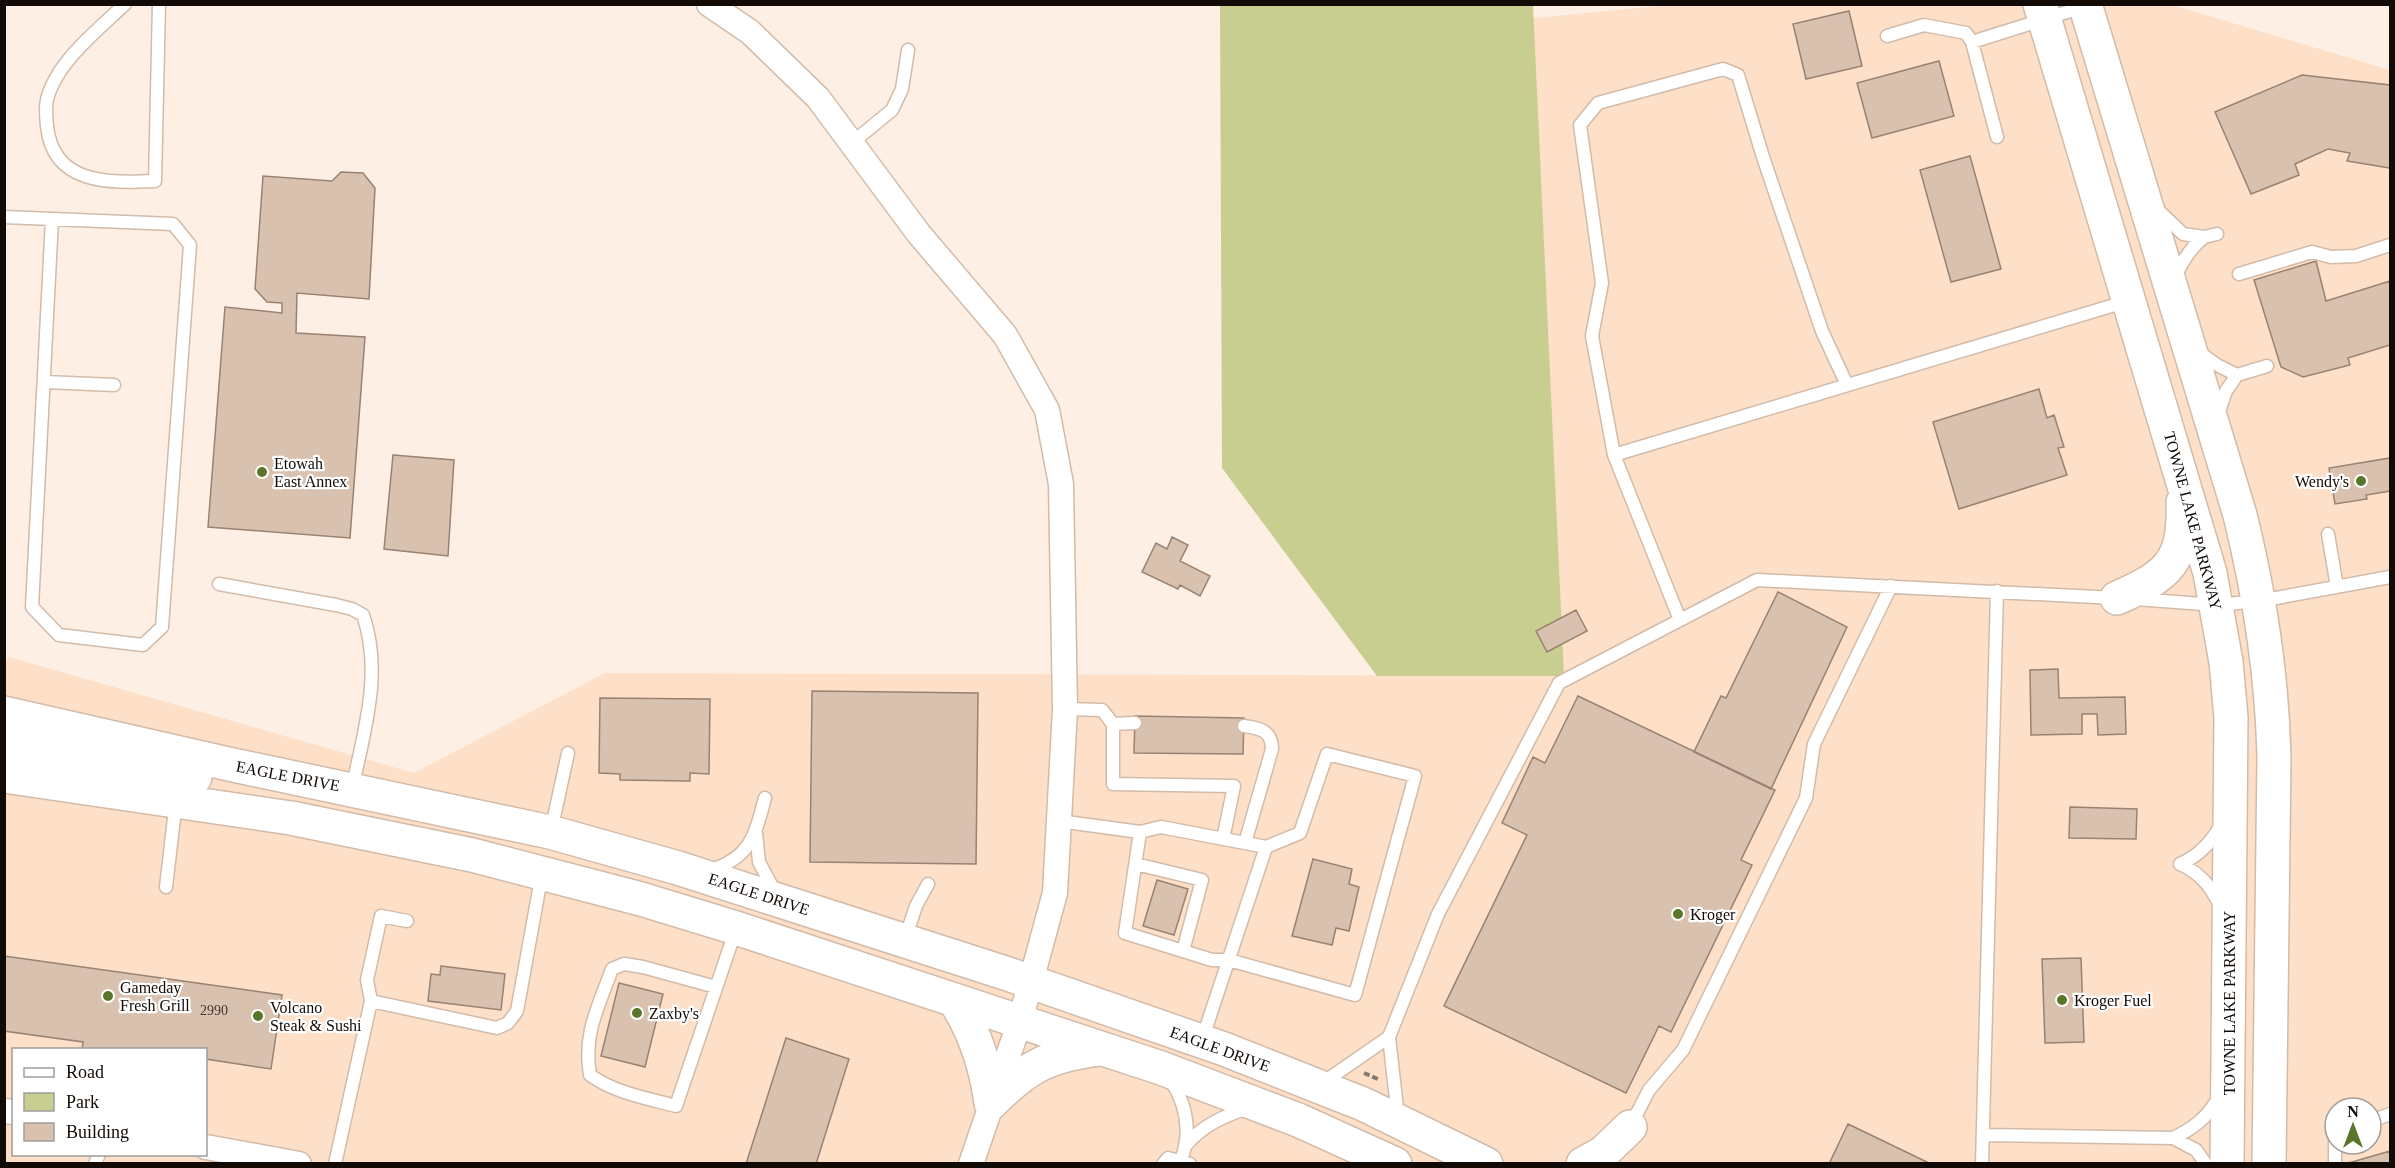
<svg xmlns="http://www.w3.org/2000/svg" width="2395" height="1168" font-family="'Times New Roman',serif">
<rect width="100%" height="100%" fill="#feefe4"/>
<path fill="#fedfc7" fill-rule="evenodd" d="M1680 4 2172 5 2390 70V1163L5 1164 4 663 9 657 414 773 605 673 1563 676 1533 18ZM14 1050H206V1154H14ZM2335 1108H2371V1144H2335Z"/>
<path fill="#c8ce90" d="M1220 5H1533L1564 676H1377L1222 468Z"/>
<path fill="#d9c1af" stroke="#998272" stroke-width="1.5" d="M1849 11 1862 66 1806 79 1793 24Z
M1939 61 1954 116 1872 138 1857 83Z
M2302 75 2390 85V168L2347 161 2350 153 2328 149 2295 164 2299 175 2251 194 2215 112Z
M1970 156 2001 269 1951 282 1920 170Z
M341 172 363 173 375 188 369 299 297 293 296 333 365 337 350 538 208 527 225 307 282 313V303L267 302 255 289 263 176 332 181Z
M2316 261 2326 301 2390 281V345L2348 358 2350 365 2303 377 2281 367 2254 280Z
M2039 389 2047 418 2054 415 2064 447 2058 448 2067 475 1959 509 1933 422Z
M393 455 454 460 448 556 384 549Z
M2390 458V491L2366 495 2367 499 2335 504 2329 468Z
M1172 537 1188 545 1180 561 1210 576 1200 596 1180 585 1178 589 1142 572 1156 543 1167 549Z
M1778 592 1847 627 1771 789 1694 752 1721 696 1726 698Z
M1576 610 1587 631 1547 652 1536 631Z
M2058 669 2059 698 2125 697 2126 734 2098 735 2097 714H2082V734L2031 735 2030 670Z
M812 691 978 693 976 864 810 862Z
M1578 696 1775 790 1741 860 1752 865 1671 1032 1659 1026 1626 1093 1444 1006 1527 835 1502 823 1533 757 1545 763Z
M600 698 710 699 709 774 690 773V781L620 780V774L599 773Z
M1135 716 1244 718 1243 754 1134 753Z
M2070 807 2137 809 2136 839 2069 838Z
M1313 859 1352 869 1349 884 1359 887 1349 931 1336 928 1332 945 1292 936Z
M1157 880 1188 889 1174 935 1143 926Z
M4 956 282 995 271 1069 206 1059V1050H82L83 1042 4 1031Z
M2081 958 2084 1042 2045 1043 2042 959Z
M441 966 505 974 501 1010 428 1001 431 974 440 975Z
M619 983 663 994 645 1067 601 1056Z
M786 1038 849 1059 816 1164H746Z
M1848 1124 1931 1164H1829Z
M2390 1151V1164H2345Z"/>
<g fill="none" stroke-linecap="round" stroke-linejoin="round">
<defs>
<path id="lane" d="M125 4C103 25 70 52 56 78 45 97 45 106 47 126 53 185 109 183 155 181L159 4
M1887 36 1924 25 1966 33 1972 42 1997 137
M1972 42 2086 6
M853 142 892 110 902 89 908 50
M2159 211 2183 234 2204 237C2190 248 2182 261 2175 278
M4 217 173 224 190 245 162 627 143 645 59 635 32 607 52 219
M2204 237 2217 234
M2239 274 2312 252 2331 257 2356 256 2390 245
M2199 352 2217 365 2237 375 2226 391 2218 414
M2237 375 2267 366
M45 382 114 385
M1614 455 1592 336 1602 283 1580 125 1598 103 1723 69 1738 75 1763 157 1822 331 1847 385
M2328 534 2337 587
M219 584 336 605 352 609 363 615C383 672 364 732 352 789
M2136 599 2216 605 2260 601 2390 577
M1680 620 1614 455 2128 301
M1065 709 1102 710 1113 724V784L1234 786 1223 839
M1113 724 1135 723
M1244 726C1260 728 1272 731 1272 749L1245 843
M1059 821 1140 832 1125 933 1212 960H1229L1355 995 1415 776 1327 754 1300 833 1266 847 1202 1040
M551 831 568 753
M1140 832 1161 827 1266 847
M756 833 759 862 775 892
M1136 864 1202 880 1183 951
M711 870C751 857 755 835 765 798
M166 887 176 801
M2220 906C2211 886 2200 873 2180 864 2199 856 2211 843 2221 825
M407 921 381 916 367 980 371 1001 497 1028 508 1023 517 1011 542 873
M905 939 916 906 928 884
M716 987 643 967 624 964 612 969C598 1008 583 1034 590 1075 615 1093 646 1098 676 1106L736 929
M1170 1079C1187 1105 1192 1131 1181 1160
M1321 1084 1389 1037
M1398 1117 1389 1037 1438 914 1559 683 1757 580 2116 598
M2371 1121 2390 1114
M1630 1127 1649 1090 1683 1050 1806 798 1814 744 1891 586
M1983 1135 2173 1138
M1186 1145C1203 1125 1224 1116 1248 1108
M95 1164 99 1154
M335 1164 371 1001
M1163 1164 1168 1158 1190 1164
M1982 1164 1997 591
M2206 1164 2196 1150 2173 1138C2194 1128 2207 1118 2219 1097
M2335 1164V1134"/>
<path id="street" d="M709 4 750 32 818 98 919 234 1005 335 1047 410 1061 484 1065 709 1055 893 1020 1021 971 1164
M4 1111 14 1112
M206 1147 299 1164"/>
<path id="secondary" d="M2040 4 2210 573 2226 662 2231 718 2227 1164
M2085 4 2240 515C2260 596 2272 673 2274 757L2269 1164
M2117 598C2169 575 2185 562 2183 502
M4 713 233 765 550 832 678 868 1005 973 1224 1049 1363 1104 1486 1164
M4 743 195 777
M4 776 291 818 472 855 641 899 736 928 1161 1068 1298 1120 1395 1164
M955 1001C975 1032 986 1066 991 1103
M991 1103C1027 1067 1048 1055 1099 1049
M1583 1164 1603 1153 1630 1127"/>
</defs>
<use href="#lane" stroke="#d2bba9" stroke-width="15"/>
<use href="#street" stroke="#d2bba9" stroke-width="27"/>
<use href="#secondary" stroke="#d2bba9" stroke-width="36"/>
<path stroke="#857a72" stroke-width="4" stroke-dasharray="6 3" stroke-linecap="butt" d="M1364 1073 1380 1080"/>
<use href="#lane" stroke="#fff" stroke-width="12"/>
<use href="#street" stroke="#fff" stroke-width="24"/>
<use href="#secondary" stroke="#fff" stroke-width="33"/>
</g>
<g fill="#5a762b" stroke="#fff" stroke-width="2">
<circle cx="262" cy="472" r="6"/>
<circle cx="2361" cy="481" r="6"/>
<circle cx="1678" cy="914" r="6"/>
<circle cx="108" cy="996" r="6"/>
<circle cx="2062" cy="1000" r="6"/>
<circle cx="637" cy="1013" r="6"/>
<circle cx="258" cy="1016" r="6"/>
</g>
<g text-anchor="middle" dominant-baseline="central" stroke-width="4.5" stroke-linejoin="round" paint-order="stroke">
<g font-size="14" fill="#443830">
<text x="214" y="1010">2990</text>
</g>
<g font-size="16" fill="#120a05" stroke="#fff" text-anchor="start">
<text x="274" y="463">Etowah<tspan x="274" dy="18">East Annex</tspan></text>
<text x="2349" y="481" text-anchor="end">Wendy's</text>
<text x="1690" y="914">Kroger</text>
<text x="120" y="987">Gameday<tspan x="120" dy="18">Fresh Grill</tspan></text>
<text x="2074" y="1000">Kroger Fuel</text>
<text x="270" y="1007">Volcano<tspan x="270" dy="18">Steak &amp; Sushi</tspan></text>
<text x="649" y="1013">Zaxby's</text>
</g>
<g font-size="16" fill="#120a05" stroke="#fff">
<text transform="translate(2193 521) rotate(75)">TOWNE LAKE PARKWAY</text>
<text transform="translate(288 776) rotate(11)">EAGLE DRIVE</text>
<text transform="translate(759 894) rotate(18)">EAGLE DRIVE</text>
<text transform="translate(2229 1003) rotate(-90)">TOWNE LAKE PARKWAY</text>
<text transform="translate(1220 1049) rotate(20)">EAGLE DRIVE</text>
</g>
</g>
<rect width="2395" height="1168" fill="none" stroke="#120a05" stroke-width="12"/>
<rect x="12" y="1048" width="195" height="108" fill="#ffffff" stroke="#a09d9b" stroke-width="1.5"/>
<rect x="24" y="1068" width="30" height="9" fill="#ffffff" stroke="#a09d9b" stroke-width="1.5"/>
<text x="66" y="1078" font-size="18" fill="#120a05">Road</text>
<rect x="24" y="1093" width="30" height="18" fill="#c8ce90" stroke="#a09d9b" stroke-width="1.5"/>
<text x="66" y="1108" font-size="18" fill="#120a05">Park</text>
<rect x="24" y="1123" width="30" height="18" fill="#d9c1af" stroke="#a09d9b" stroke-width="1.5"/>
<text x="66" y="1138" font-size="18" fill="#120a05">Building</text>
<g transform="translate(2353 1126)"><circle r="28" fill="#ffffff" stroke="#a09d9b" stroke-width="1.5"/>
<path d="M0-4.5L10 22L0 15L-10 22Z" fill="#5a762b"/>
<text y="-9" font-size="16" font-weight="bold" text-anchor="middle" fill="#120a05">N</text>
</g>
</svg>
